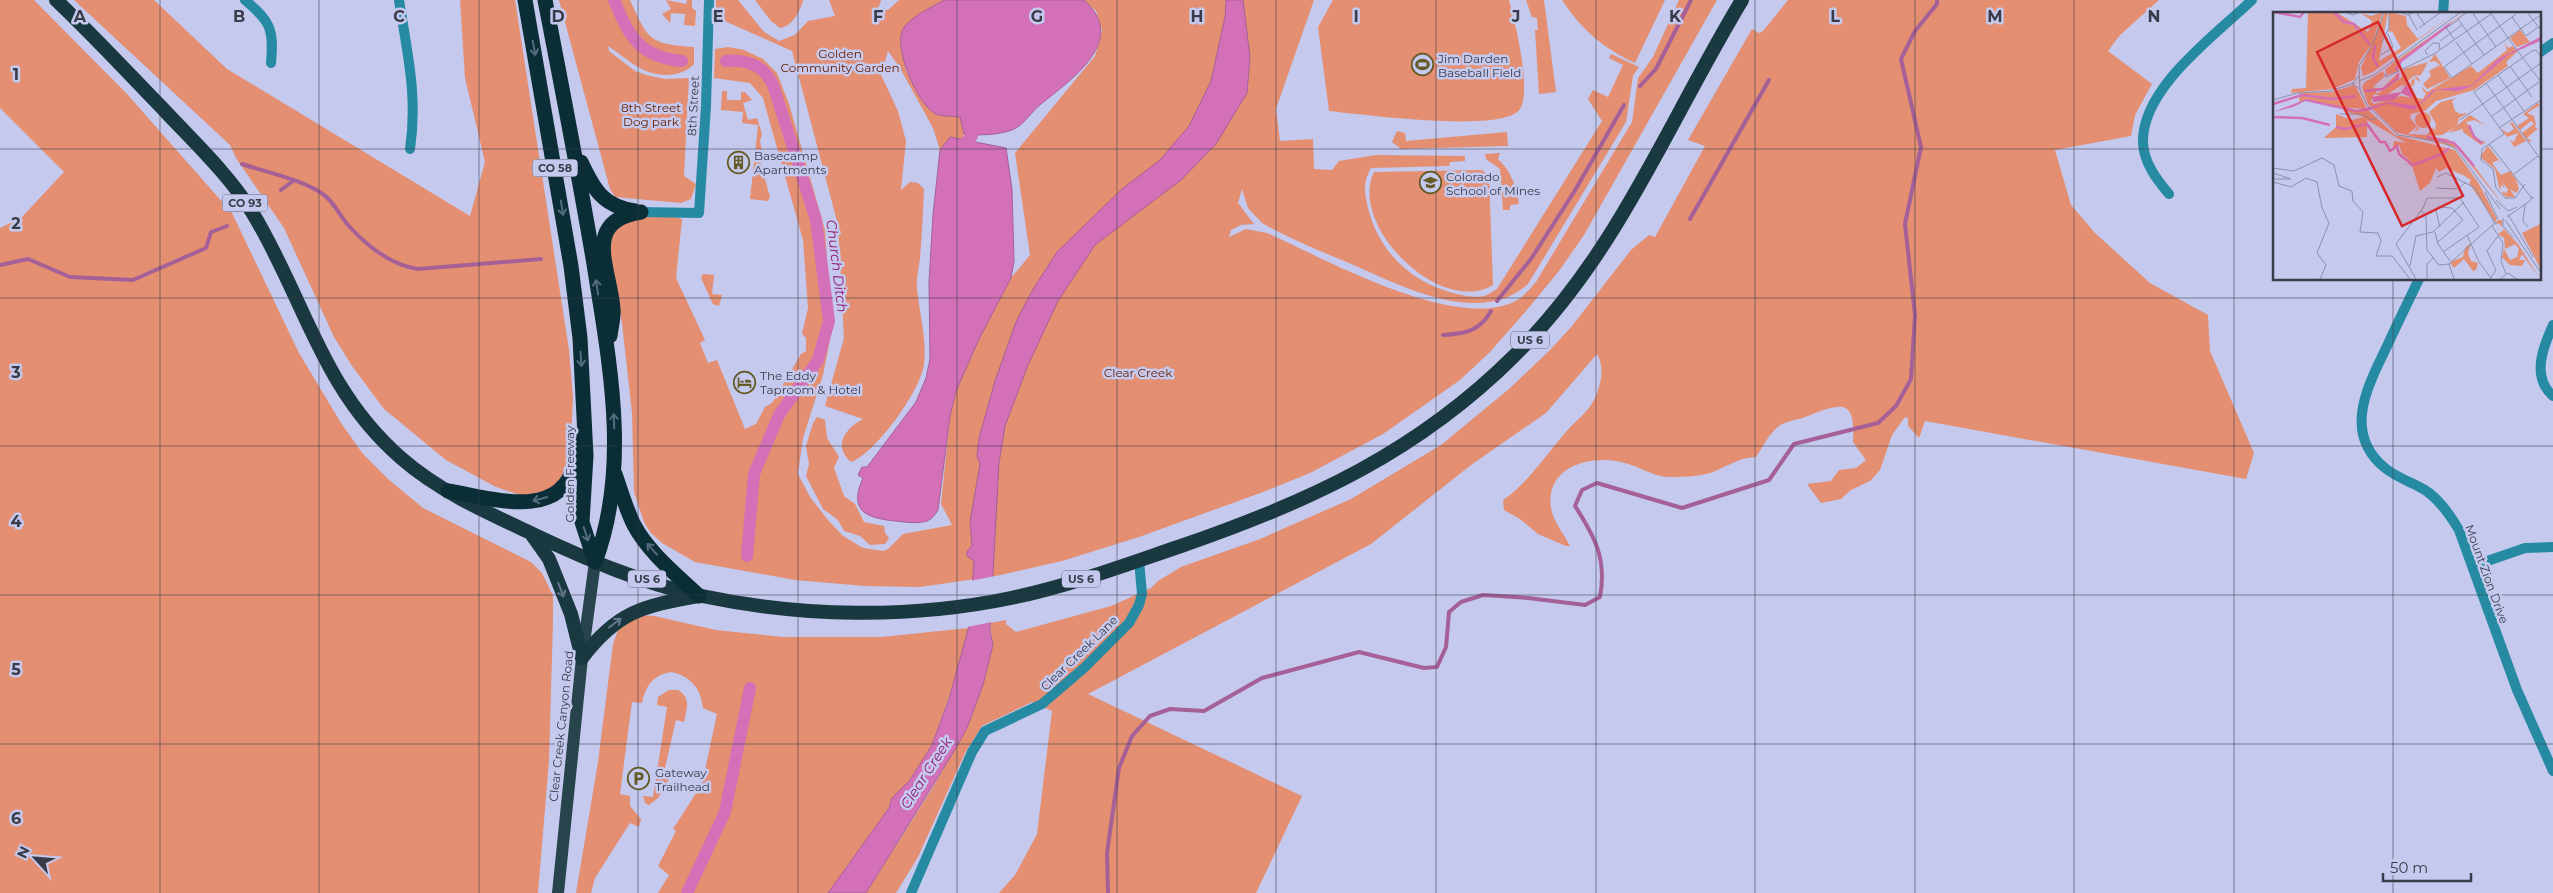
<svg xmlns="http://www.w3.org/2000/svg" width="2553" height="893" font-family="Montserrat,sans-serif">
<rect width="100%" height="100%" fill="#c4c9ed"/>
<path fill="#e48e72" d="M0 0H34L127 94 232 213 299 353 341 423 363 454 388 479 423 508 531 562 542 573 553 596V621L549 761 538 893H0V228L21 218 64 172 0 108Z
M74 0H154L227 69 470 216 485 162 465 78 460 0H515L569 350 573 398 570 458 556 488 523 496 496 487 446 460 384 409 352 366 334 337 284 228 236 158 230 145Z
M559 0H630C648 40 649 44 694 47V64C680 79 654 77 638 67 627 61 618 52 608 46L609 51 635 71 646 75 665 79 689 78 684 176 696 184 691 199 681 203 615 197 610 189Z
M666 0 686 4 687 0H692V8L696 11 695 26 684 25 685 14 671 13 670 23 662 14 671 9Z
M716 0H738L764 32 779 41 795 35 808 21 835 16 829 0H881L878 9 888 10 899 0H944L915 17 905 68 918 94 935 113 961 117 964 134 961 140 950 137 940 150 933 128 900 68 888 51 881 75 898 111 906 141 901 190 910 182 918 183 924 189C923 212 922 235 920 258 919 267 916 279 917 288 919 313 927 338 924 364 921 390 876 453 851 462 832 445 846 428 863 419L825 406 844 338 838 225 792 51 718 18 716 15Z
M755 0H803V1C799 12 793 26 780 28L771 21Z
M1084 0H1314L1276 109 1280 141 1313 139 1314 169 1332 170 1339 161 1376 155 1465 156V161L1450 162 1449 166 1371 168C1363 182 1364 192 1368 208 1379 253 1413 284 1457 294 1466 296 1476 298 1484 296 1488 295 1493 291 1497 289L1602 121 1588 99 1593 90 1608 97 1623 65 1609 58 1611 54 1639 67 1633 76 1626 122 1528 284C1480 328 1399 285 1349 263 1320 251 1290 239 1262 223L1248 208 1242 189 1238 203 1254 224 1241 225 1231 230 1229 237 1246 229 1267 233C1325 259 1447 327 1509 304 1521 300 1528 291 1536 282L1632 122 1638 78 1653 57 1679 0H1717L1584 235 1559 271 1526 311 1490 352 1460 380 1383 434 1310 473 1263 492 1139 537 1062 561 996 576 920 587 865 586 795 580 695 562 662 543 650 532 644 522 634 492 632 413 622 323 609 253 614 227C635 217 659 212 682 219L676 278 705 340 700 343 708 363 717 360 745 429 756 424 765 407 772 403 801 354 806 351V338L802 334 808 308 803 240 763 98 750 83 714 78 715 49 728 47 744 50 763 59 777 73 789 104 825 230 832 330 823 375 803 438 798 474 810 497 828 520 843 536 863 548 883 551 888 549 903 534 952 525 941 504 950 416 956 391 979 339 1011 278 1030 255 1015 153 1095 56 1102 31 1096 11Z
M1333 0H1509C1515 22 1532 90 1520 109 1504 134 1360 114 1329 111L1318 27Z
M1526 0H1544L1556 92 1539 94 1535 30H1538L1537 18 1532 17Z
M1562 0H1665L1635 63C1603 48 1582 30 1562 0Z
M1788 0H2159L2120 35 2108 51 2152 84 2135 115 2131 136 2055 150 2071 205 2095 233 2150 283 2208 315 2210 351 2254 453 2246 479 1925 421 1919 438 1908 426V418L1905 417 1892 435 1880 470 1870 481 1851 490 1841 499 1821 503 1807 484 1831 481 1839 470 1856 468 1866 460 1853 442C1856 399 1842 402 1808 416 1799 420 1788 420 1779 426 1769 433 1763 447 1756 457 1737 458 1727 467 1710 473 1697 477 1681 477 1668 477 1651 476 1637 465 1621 462 1589 455 1545 467 1551 508 1553 521 1564 534 1570 546H1566L1538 534 1520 519 1504 510 1503 500C1527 484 1546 455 1565 433 1575 421 1588 413 1595 398 1601 384 1605 368 1597 354L1546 413 1471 465 1371 544 1088 694 1302 796 1256 893H999L1015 875 1037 834 1052 711 1032 702 982 726 965 753 918 857 896 893H866L933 787 967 728 983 685 993 645 990 623 1006 620V624L1016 632 1111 606 1151 588 1158 581 1181 567 1260 539 1351 499 1441 445 1509 389 1550 350 1572 326 1631 250 1649 235 1655 237 1705 146 1688 140 1752 29 1759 33 1763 31Z
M722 91H727V100H741V92H745L752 100 743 103 748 120 757 118 762 134 760 141 762 152 758 154 770 197 768 201 750 199 758 125 742 123 743 112 721 110Z
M1397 131 1405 133 1406 141 1507 132 1508 146 1401 149 1392 142Z
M1500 153 1498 159C1511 171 1517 188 1519 204L1510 205V210H1503L1500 169 1486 159 1485 154Z
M1482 170 1489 176 1493 285C1440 317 1348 225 1374 172Z
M703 274 714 275 712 294 722 295 719 306 713 304 701 278Z
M817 417 825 420 827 438 839 457 834 468 844 496 855 504 864 522 884 526 885 533 889 538 885 544 870 545 860 536 844 531 838 520 823 509 806 476 809 464 806 446 813 423Z
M639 615 654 616 716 630 783 637H881L969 628 956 677 932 745 910 780 892 798 889 808 828 893H658L669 875 658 866 676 831 673 829 702 784 717 714 703 708C701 689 691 676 671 672 653 675 646 685 642 703L632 702 620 794 630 796V806L641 819 639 827 630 823 595 878 591 893H576L598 762 613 644 618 630Z
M669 690H678C691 698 687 708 684 722L676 720 664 772 672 774 658 798 649 805 645 803 643 796 653 797 667 707 657 705 658 697Z"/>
<path fill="#d370b8" stroke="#a56097" d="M944 0H1084C1129 40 1072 79 1041 104 1032 111 1025 123 1016 128 1005 135 975 136 964 134L960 117C953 116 941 117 934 113 917 102 893 48 903 29 911 16 931 8 944 0Z
M1226 0H1243L1250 57 1247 93 1216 144 1181 180 1095 245 1058 301 1028 365 1005 426 999 463 990 630 993 645 983 685 967 728 956 748 866 893H828L889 808 892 798 910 780 932 745 949 699 969 626 974 561 967 556V552L972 545 970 522 980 464 977 456 979 438 995 381 1016 322 1032 291 1057 252 1122 189 1160 160 1189 126 1211 81 1225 17Z
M950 137 1006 148 1012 189 1014 261 1011 278 979 339 956 391 950 416 938 510C935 515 932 519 927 521 917 524 905 522 895 521 866 518 848 511 863 478L858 475 862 467H867L916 402 926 378 930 359 929 282 933 215 940 150Z"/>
<path fill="#c4c9ed" d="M995 576 992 622 967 627 970 581Z"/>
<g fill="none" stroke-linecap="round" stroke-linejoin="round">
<path stroke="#a56097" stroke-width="4" d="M1640 86 1656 69 1691 0
M242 164C266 172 304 180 324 195 334 202 340 216 348 225 366 245 391 265 418 269L541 259
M281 190 293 181
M1690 219 1769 80
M0 265 28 259 70 277 133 280 206 248 211 232 227 226
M1497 301 1531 259 1574 192 1624 105
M1443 335C1465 334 1480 331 1491 311
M1108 893 1107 853 1119 768 1132 736 1150 716 1170 709 1204 711 1262 678 1359 652 1424 668 1437 667 1446 647 1449 612 1461 602 1483 595 1528 598 1585 605 1600 597C1607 559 1595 537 1575 506L1582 490 1597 483 1682 508 1769 480 1794 444 1878 423 1896 406 1911 379 1915 315 1905 224 1921 147 1901 59 1915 31 1937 4V0"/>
<path stroke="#d370b8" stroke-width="12" d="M614 0C629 36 639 57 682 61
M726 61C747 60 763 64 773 85L816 220 829 321 818 360 779 415 754 474 747 556
M967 141 972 136
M687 893 725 812 750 688"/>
<path stroke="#278aa3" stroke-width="10" d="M245 0C271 22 274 29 271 63
M399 0C407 52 418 96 410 149
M2443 14 2444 0
M2539 53 2553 43
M2169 194C2157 180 2144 163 2143 143 2141 88 2216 35 2252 0
M2419 279C2409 300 2398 322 2388 344 2369 384 2341 432 2385 468 2397 478 2412 482 2425 490 2440 500 2450 515 2459 530L2517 690 2553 771
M2553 325C2543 347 2531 377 2553 396
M2473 566 2525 548 2553 547
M911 893 972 752 985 731 1042 704 1084 668 1129 623 1139 605 1142 594 1139 560"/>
<path stroke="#278aa3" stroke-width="10" d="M641 212 699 213 706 106 709 0"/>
<path stroke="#27434b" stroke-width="12" d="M558 893 582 658 595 562"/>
<path stroke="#193840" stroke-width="14" d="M56 0C94 36 129 74 165 111 195 143 229 175 252 212 304 297 321 389 401 458 440 492 488 513 535 535 588 560 644 584 702 596 802 617 910 619 1011 598 1069 586 1125 565 1181 546 1309 502 1418 452 1515 355 1619 252 1668 122 1742 0
M532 535 549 559 571 614 582 658
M582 658C617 612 642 606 698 596"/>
<path stroke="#0b2d36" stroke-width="15" d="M525 0 571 266 580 338 586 456 582 522 595 562
M545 0C562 88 579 175 594 264 609 361 631 466 595 562
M581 162C594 190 603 206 635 211
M610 336C611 327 614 317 613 309 610 268 581 221 641 212
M615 474C621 491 626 509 634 525 649 553 677 575 699 596
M448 491C488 497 559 522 574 466 577 456 576 445 577 435"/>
</g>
<defs><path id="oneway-shaft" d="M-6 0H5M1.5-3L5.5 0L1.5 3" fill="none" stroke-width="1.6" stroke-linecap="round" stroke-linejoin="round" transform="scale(1.25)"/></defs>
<g stroke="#556b7f">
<use href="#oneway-shaft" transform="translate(534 48) rotate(80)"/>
<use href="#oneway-shaft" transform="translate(562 208) rotate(81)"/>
<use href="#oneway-shaft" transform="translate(597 287) rotate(-99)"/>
<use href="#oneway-shaft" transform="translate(581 359) rotate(86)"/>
<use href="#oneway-shaft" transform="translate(614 421) rotate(-92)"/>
<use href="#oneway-shaft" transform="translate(540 499) rotate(164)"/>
<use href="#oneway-shaft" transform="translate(586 534) rotate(72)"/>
<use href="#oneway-shaft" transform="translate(652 549) rotate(-132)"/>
</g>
<g stroke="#66798e">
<use href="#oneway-shaft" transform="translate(561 590) rotate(69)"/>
<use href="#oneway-shaft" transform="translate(615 623) rotate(-37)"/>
</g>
<path fill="none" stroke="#393b49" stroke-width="1" stroke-opacity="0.55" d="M160 0V893M319 0V893M479 0V893M638 0V893M798 0V893M957 0V893M1117 0V893M1276 0V893M1436 0V893M1596 0V893M1755 0V893M1915 0V893M2074 0V893M2234 0V893M2393 0V14M0 149H2274M2539 149H2553M2393 279V893M0 298H2553M0 446H2553M0 595H2553M0 744H2553"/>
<defs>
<symbol id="stadium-ring" viewBox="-11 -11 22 22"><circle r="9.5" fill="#c4c9ed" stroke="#645a26" stroke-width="1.5"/><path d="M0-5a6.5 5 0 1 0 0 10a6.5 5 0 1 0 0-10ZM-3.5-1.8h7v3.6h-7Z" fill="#645a26"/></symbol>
<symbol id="building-ring" viewBox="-11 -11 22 22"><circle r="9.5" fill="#c4c9ed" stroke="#645a26" stroke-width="1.5"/><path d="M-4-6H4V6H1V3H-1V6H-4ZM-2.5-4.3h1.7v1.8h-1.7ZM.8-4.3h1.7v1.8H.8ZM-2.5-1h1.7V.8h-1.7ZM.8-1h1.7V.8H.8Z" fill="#645a26"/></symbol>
<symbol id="university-ring" viewBox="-11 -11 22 22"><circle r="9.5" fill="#c4c9ed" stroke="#645a26" stroke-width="1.5"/><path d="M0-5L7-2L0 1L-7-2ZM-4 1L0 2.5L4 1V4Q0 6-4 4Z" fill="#645a26"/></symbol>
<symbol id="hotel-ring" viewBox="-11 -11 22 22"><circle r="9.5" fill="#c4c9ed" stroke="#645a26" stroke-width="1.5"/><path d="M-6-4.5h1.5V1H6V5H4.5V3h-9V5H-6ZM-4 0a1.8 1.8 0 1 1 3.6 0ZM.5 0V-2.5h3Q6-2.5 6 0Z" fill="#645a26"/></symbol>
<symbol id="parking-ring" viewBox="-11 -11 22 22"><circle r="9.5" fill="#c4c9ed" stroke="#645a26" stroke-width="1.5"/><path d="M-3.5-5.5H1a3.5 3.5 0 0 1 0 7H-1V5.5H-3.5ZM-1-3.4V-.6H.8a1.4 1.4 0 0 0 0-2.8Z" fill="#645a26"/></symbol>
</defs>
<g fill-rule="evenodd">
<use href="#stadium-ring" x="1410" y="52" width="25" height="25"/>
<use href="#building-ring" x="726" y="150" width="25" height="25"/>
<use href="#university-ring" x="1418" y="170" width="25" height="25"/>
<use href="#hotel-ring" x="732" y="370" width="25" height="25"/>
<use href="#parking-ring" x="626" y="766" width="25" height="25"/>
</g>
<g text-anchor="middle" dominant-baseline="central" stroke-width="5" stroke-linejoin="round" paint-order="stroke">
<g fill="#c4c9ed" stroke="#63667a" stroke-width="1">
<rect x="532.5" y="159.5" width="45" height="17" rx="4"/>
<rect x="222.5" y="194.5" width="45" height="17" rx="4"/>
<rect x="1511" y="331.5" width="38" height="17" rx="4"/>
<rect x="628" y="570.5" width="38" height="17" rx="4"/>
<rect x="1062" y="570.5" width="38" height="17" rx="4"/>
</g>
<g font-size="11" font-weight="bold" fill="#393b49">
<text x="555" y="168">CO 58</text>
<text x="245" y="203">CO 93</text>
<text x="1530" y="340">US 6</text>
<text x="647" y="579">US 6</text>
<text x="1081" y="579">US 6</text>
</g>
<g font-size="12" fill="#682005" stroke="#c4c9ed">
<text x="840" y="53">Golden<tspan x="840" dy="14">Community Garden</tspan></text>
<text x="651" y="107">8th Street<tspan x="651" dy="14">Dog park</tspan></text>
<text x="1138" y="372">Clear Creek</text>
</g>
<g font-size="12" fill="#393b49" stroke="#c4c9ed" text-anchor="start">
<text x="1438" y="58">Jim Darden<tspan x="1438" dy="14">Baseball Field</tspan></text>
<text x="754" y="155">Basecamp<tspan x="754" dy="14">Apartments</tspan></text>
<text x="1446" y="176">Colorado<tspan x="1446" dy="14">School of Mines</tspan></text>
<text x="760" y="375">The Eddy<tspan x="760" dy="14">Taproom &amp; Hotel</tspan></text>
<text x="655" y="772">Gateway<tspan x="655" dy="14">Trailhead</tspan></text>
</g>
<g font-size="12" fill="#393b49" stroke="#c4c9ed">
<text transform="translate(693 106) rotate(-87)">8th Street</text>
<text transform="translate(569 474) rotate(-90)">Golden Freeway</text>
<text transform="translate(2487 574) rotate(70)">Mount Zion Drive</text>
<text transform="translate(1079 653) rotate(-44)">Clear Creek Lane</text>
<text transform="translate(561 726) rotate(-84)">Clear Creek Canyon Road</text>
</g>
<g font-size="14" font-style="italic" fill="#921a79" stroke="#c4c9ed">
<text transform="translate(837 266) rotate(83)">Church Ditch</text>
<text transform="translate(926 773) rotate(-57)">Clear Creek</text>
</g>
</g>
<g transform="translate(2273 12)">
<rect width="268" height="268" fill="#c4c9ed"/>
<path d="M35 0H63L95 20 99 9 88 1 98 4 110 0 98 33 86 50 82 67 60 77 18 81 19 77 33 76ZM112 0H115L106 49 128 36 119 19 116 20V0L133 4 134 13 145 27 184 0 100 60 90 64 88 56ZM193 0 128 50 125 59 114 63 112 58 121 50ZM247 18 257 30 244 35 237 26ZM231 30 235 36 240 34 244 40 233 50 235 54 201 78 163 89 152 99 138 102 137 106 146 117 141 120 144 116 143 115 135 122 154 123 159 115 162 118 163 112 156 100 168 90 183 86 179 89 182 99 187 102 195 101 186 106 184 114 169 123 155 124 174 127 187 135 231 194 184 136 123 120 95 92 89 75 92 70 110 59 112 64 100 75 108 77 125 61V66L103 79 104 82 128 66V59L130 58 128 64 132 67 129 64 131 57 155 50 148 63 141 64 135 69 138 73V69L143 65H145L147 69V70L142 66 141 73 138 74 144 86 150 87 153 81 151 80 148 74 154 80 198 54 205 61 234 38ZM130 72 126 79 131 73 140 80 139 86 128 84 101 92 98 89 101 82 111 85ZM162 42 177 66 154 77 150 72 158 64 156 59 167 53 162 49 156 50ZM82 73 94 97 60 95 34 87 26 91 27 81 58 80ZM265 91 267 93 254 101 261 104 263 113 261 114 267 119 264 117 254 126 259 129 256 130 249 121 261 112 258 109 247 118 244 114 256 106 250 102ZM69 98H95L122 123 182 138 206 172 224 207 222 210 196 171 198 168 190 163 173 156 166 160 163 156 157 171 147 179 139 154 131 151 135 153 138 149 129 142 126 133 120 135 121 129 133 131 94 108V125L51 126 63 115V102L79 108 91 105ZM142 108a8 8 0 1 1 16 0a8 8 0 1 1-16 0ZM197 103 212 113 201 108 193 110 205 128 213 130 208 133 190 120V117L175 121ZM239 110 253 129 241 135 237 128 241 130 245 121 234 125 228 117 235 121 241 117 237 111 231 115ZM215 134 228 151 225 148 219 151 228 163 237 159 244 169 241 172 244 170 246 177 243 181 237 177 242 185H233L229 181 231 179 233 182 235 177 229 170 232 176 228 173 227 179 222 157 207 145ZM225 208H229V215L245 232 267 267 249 242 246 248H252L249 254 237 253 229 245 231 237 237 248 244 245 246 237 242 232 232 237 231 226 225 222 231 218 226 211 222 213ZM267 212V256L249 221ZM198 231 195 241 198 249 205 251 203 258 200 259 191 247 181 256 177 250 190 245 192 236Z" fill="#e48e72" fill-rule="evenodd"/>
<path d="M267 25V29L235 43 199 74 186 79 163 78 141 98 114 92 94 99 82 100 32 89 20 95 0 100 34 87 84 98 117 90 144 94 160 78 199 73 225 47ZM133 73 140 80 139 86 128 81 121 88 100 90 99 85 128 80Z" fill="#d370b8"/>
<path fill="none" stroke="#d370b8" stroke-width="2.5" d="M1 0 27 5 31 0M61 0 71 10 81 12 97 33M102 33 100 46 105 55M123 58 128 49 177 12M92 79 110 77 125 66V61M0 92 29 83 59 87 83 84M0 105 29 106 57 113M196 113 201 125 209 131M63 115 72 117 94 112 107 130H112L117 139 124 134 126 142 140 153 169 142 176 136M154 125 181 131 201 154"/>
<path fill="none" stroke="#8c90ab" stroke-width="1" d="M72 0 80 3 87 0M111 0 100 32 86 54 87 78 94 93 125 123 169 130 183 137 227 197M127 0 135 3 141 0M143 0 152 13M194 0 185 7 211 43M199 0 223 35M217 0 235 26 260 8 268 18M254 0 260 8 268 3M243 2 171 55 179 66 235 26 268 70M136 3 144 18M239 5 253 24 268 13M146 16 168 0M181 27 173 16 185 8M167 29 189 13M109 30 116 16V0M183 30 199 52M108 43 120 35 115 22M155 43 152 39 160 31H166L167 38M237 54 259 85M112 61 113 65 161 42 218 2M225 63 251 99M86 64 79 72 87 77M86 69 101 63 188 0M213 71 268 148M0 88 25 81 57 79 82 71M67 102H87L100 108 104 106M218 105 266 70M187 108 268 51M226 116 268 88M216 132 258 185M0 156 21 159 49 146 61 153 66 174 79 179 80 189 90 200 87 220 105 221 108 229 103 244H119L137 267M0 161 18 167H0M241 162 265 144M164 165 173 161 202 176 222 212M0 170 18 175 33 166 44 170 49 196 56 211 44 241 53 253 47 267M252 172 242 186H232L223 176 220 157 208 148 209 137 231 122 201 80 259 39 263 38 268 45M163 176 185 177 193 170M212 180 225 207M223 188 235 199 244 195M252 193 250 209 255 215M148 198 153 204 154 238 166 253 176 252M235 202 260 245M234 205 258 188V185L261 186M230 206V214L240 225M232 208 268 261M219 214 230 231 228 249 233 262M162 220 165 232 177 249M194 223 206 250 218 266M165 230 190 208 179 196 165 195 163 199 167 215M170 240 206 215M176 252 223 210M176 252 181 267M137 254 143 224 160 220 191 190M143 267 123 232 150 196 154 186H187L206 215M154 267V252L160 246M217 267 223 258 214 239 225 224M227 267 235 261 244 267"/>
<path fill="#d62828" fill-opacity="0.15" stroke="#d62828" stroke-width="2.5" d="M105 10 190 184 129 214 44 40Z"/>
<rect width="268" height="268" fill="none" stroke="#393b49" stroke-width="2.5"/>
</g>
<g font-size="16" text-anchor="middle" font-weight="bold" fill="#393b49" stroke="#c4c9ed" stroke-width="5" stroke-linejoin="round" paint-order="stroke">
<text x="80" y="22">A</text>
<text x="239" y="22">B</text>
<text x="399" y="22">C</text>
<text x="558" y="22">D</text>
<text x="718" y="22">E</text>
<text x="878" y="22">F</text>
<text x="1037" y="22">G</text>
<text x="1197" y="22">H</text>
<text x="1356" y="22">I</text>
<text x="1516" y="22">J</text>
<text x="1675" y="22">K</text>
<text x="1835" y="22">L</text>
<text x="1995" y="22">M</text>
<text x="2154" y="22">N</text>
<text x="16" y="80">1</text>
<text x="16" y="229">2</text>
<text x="16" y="378">3</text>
<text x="16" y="527">4</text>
<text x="16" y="675">5</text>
<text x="16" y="824">6</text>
</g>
<g transform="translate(35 858) rotate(296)" stroke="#c4c9ed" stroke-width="4" paint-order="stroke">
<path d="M0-4L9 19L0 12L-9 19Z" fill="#393b49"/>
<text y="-8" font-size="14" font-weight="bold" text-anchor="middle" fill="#393b49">N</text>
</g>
<path d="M2383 873v8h88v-8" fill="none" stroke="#393b49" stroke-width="2.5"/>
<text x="2390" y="873" font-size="15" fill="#393b49" stroke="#c4c9ed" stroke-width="4" paint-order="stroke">50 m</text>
</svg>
